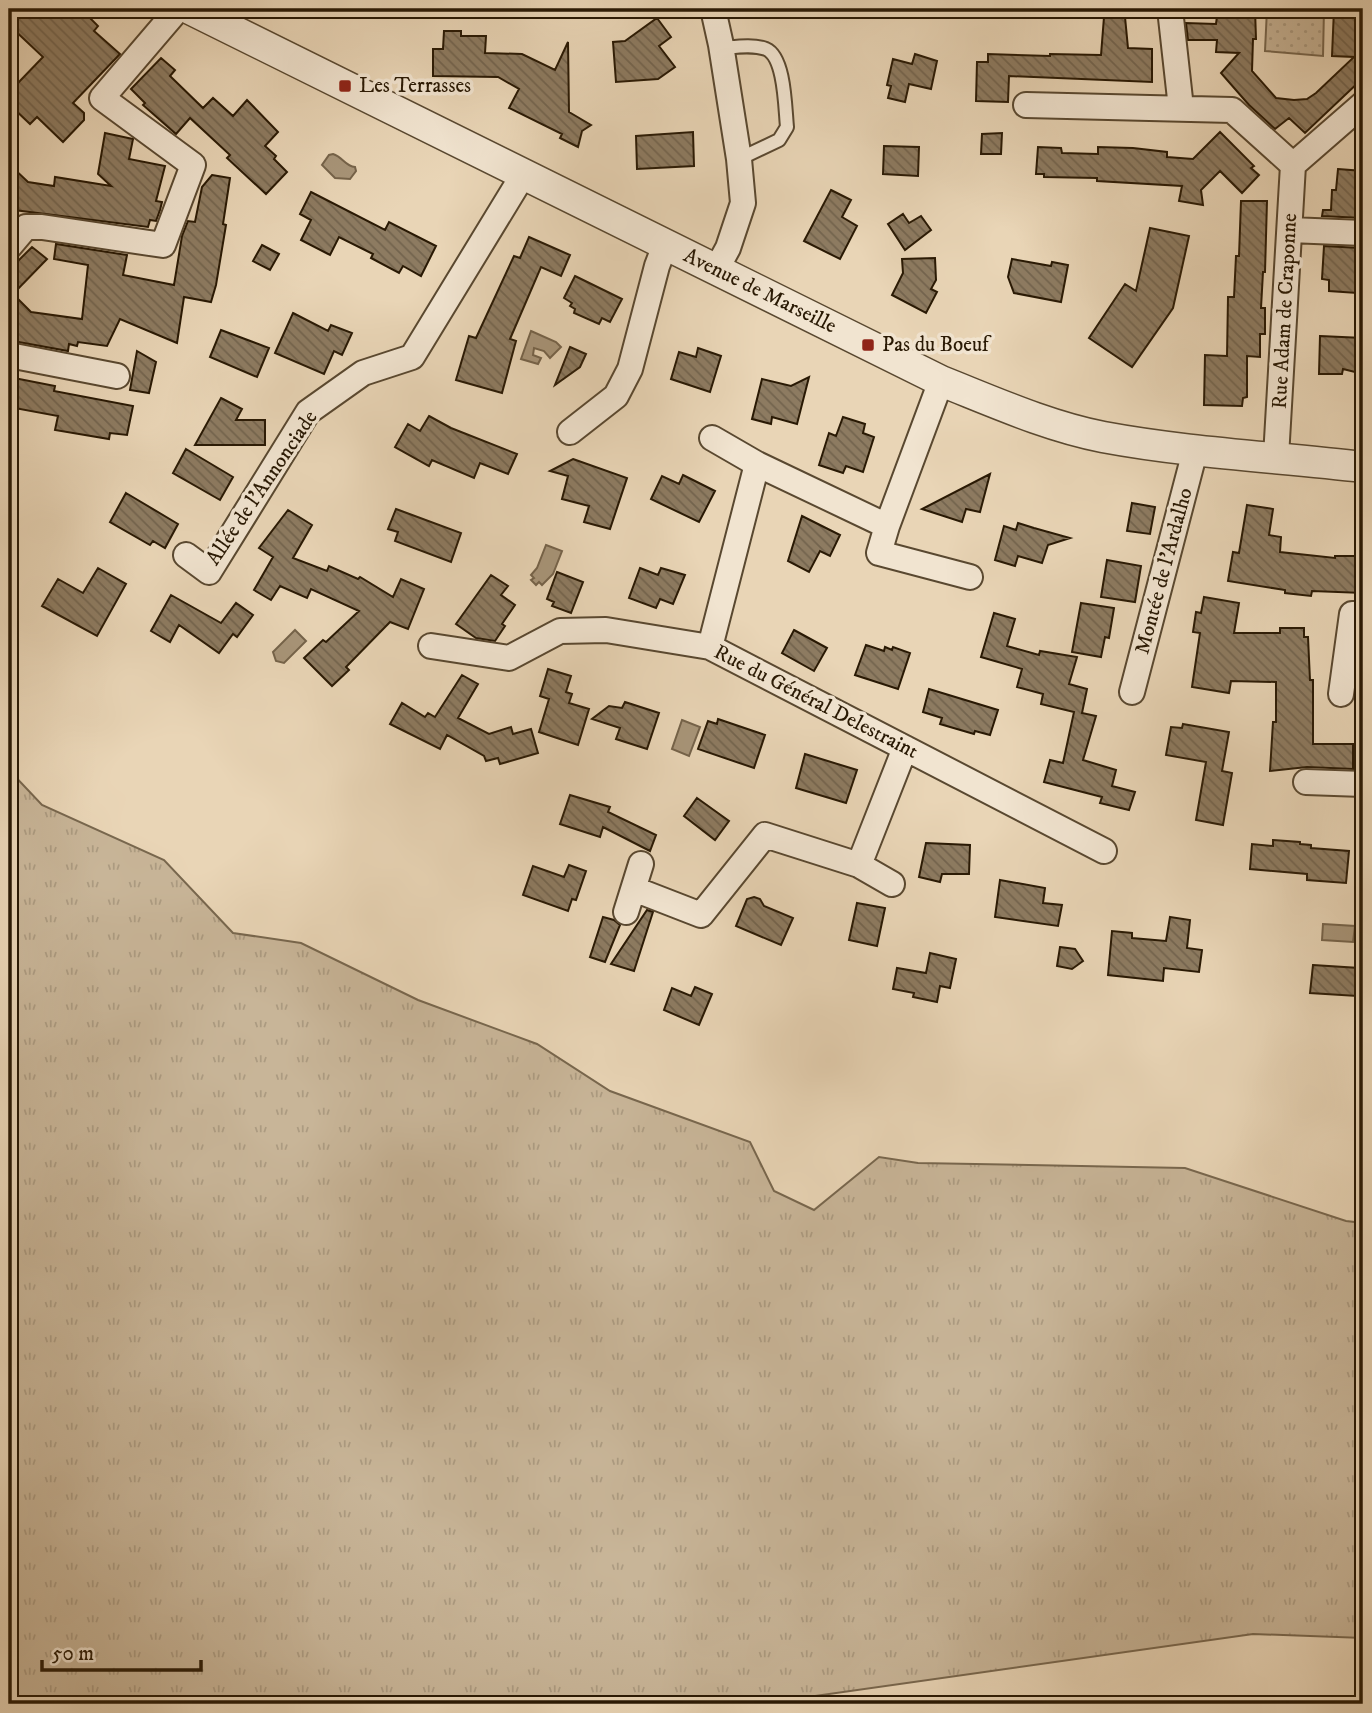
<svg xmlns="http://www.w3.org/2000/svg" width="1372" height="1713" font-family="'IM FELL DW Pica',serif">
<defs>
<pattern id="grass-tufts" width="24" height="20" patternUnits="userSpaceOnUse" patternTransform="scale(1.75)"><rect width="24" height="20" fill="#c8b598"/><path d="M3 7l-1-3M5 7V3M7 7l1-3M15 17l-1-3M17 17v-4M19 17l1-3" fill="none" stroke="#ac9b81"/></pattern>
<pattern id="park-dots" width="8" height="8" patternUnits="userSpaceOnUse" patternTransform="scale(1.75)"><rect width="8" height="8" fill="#c8b598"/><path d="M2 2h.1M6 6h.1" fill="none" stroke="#ac9b81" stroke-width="1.8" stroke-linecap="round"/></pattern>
<pattern id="building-back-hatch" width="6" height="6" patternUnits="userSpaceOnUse" patternTransform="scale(1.75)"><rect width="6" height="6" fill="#8d7b61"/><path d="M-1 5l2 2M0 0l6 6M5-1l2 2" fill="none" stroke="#73644e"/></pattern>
</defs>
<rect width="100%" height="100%" fill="#e9d5b6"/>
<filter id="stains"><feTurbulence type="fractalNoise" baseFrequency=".00286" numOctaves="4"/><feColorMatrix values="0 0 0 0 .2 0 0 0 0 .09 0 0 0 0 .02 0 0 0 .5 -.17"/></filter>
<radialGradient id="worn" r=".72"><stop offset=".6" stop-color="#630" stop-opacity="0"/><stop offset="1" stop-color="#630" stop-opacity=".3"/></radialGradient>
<path fill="url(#grass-tufts)" stroke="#78674e" stroke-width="2" d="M9 770 42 805 164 860 233 933 301 943 418 1000 537 1044 610 1091 750 1142 774 1191 814 1210 879 1157 918 1163 1185 1168 1346 1221 1363 1223V1638L1253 1634 759 1704H9Z"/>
<path fill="url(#park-dots)" stroke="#78674e" stroke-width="2" d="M1267 9H1324L1323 56 1265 51Z"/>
<path fill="#a89579" stroke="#75634a" stroke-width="2" d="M333 154C343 157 345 166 355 167L356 171 350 179 335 178 322 165 329 155Z
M531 331 556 342 561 347 550 358 544 351 534 348 533 355 541 358 538 364 521 359Z
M546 545 562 551 553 574 542 585 539 582 536 585 531 580 534 578 531 575 537 568Z
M295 630 306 641 284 663 276 661 273 652Z
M682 720 700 727 689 756 672 749Z
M1323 924 1355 926 1353 942 1322 940Z"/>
<path fill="url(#building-back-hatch)" stroke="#291904" stroke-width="2" d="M9 9H81L98 26 94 31 120 54 73 103 84 113V120L63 142 37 117 30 124 9 104V76L17 84 43 57 9 25Z
M1218 9H1255L1256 39H1253L1252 71 1276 98 1294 100 1307 99 1316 93 1354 57 1332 56 1334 9H1363V78L1305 133 1289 118 1275 129 1249 105 1221 73 1239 53 1216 52 1217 40H1188L1186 23 1216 24Z
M1104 17H1125L1128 48 1152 49V82L1009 76 1008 102 976 101 977 62H988V54L1050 56V54L1101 55Z
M657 18 671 37 659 46 675 67 658 79 616 82 613 42 625 41Z
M444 31H461V36H486L485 53 522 54 555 70 568 42 569 112 591 125 582 131 578 147 560 138 562 134 509 108 519 89 498 77 433 76V49H443Z
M915 54 937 61 931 89 909 84 905 102 888 98 891 86 887 85 893 59 912 64Z
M161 58 175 70 170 76 203 108 213 98 233 116 247 100 278 132 265 146 276 156 274 159 287 172 266 194 227 158 230 155 190 118 176 134 143 105 145 103 131 89Z
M693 132 694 166 637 169 636 136Z
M1220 132 1254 166 1251 168 1259 175 1242 193 1220 171 1201 190 1203 205 1179 201 1182 186 1097 181V178L1044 177V174H1036L1038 147 1061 148 1062 153 1098 154V147L1133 148 1167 152V157L1193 159Z
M105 133 133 139 129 159 165 166 156 201 162 202 160 210 156 221 150 220 148 227 14 210 9 205V164L28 182 54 186 55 177 111 186 98 174Z
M1002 133 1001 154H981L982 134Z
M884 146 919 147 918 176 883 174Z
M1338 169 1363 171 1362 218 1322 216 1323 210H1331L1332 190H1336Z
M212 175 230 178 223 224 226 225 216 285 211 302 184 297 177 343 120 319 107 346 78 342 77 346 69 344 68 351 13 341 9 337V270L32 247 47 259 13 294 31 312 82 319 88 265 54 259 56 244 127 255 123 275 174 285 182 236 188 221 195 222 202 187Z
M831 190 851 200 842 217 857 226 840 259 804 241Z
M311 192 385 230 389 222 436 246 421 276 403 266 399 273 371 258 373 254 339 237 330 255 301 240 311 220 300 214Z
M1241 201H1267L1265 272H1263L1261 308H1265V334H1260V357L1247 356V397L1243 398 1242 406 1204 405 1205 355 1227 356 1228 297H1234L1236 256H1239Z
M903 214 909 223 921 216 931 230 905 250 888 224Z
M1150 228 1189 236 1173 308 1132 367 1089 338 1125 284 1136 291Z
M529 237 570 255 561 276 541 267 510 339 516 341 502 393 456 380 469 336 476 338 514 256 520 258Z
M262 245 279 254 270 270 253 261Z
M1324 246 1360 248 1357 293 1329 291V280L1322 279Z
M935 258 936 280 931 289 937 292 926 313 892 295 903 273 902 259Z
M1012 259 1051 266 1052 262 1068 265 1061 302 1014 293 1008 277Z
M575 276 622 299 610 322 602 318 599 324 574 313 575 309 570 306 572 303 564 298Z
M293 313 328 331 331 325 352 333 342 355 334 351 324 374 275 353Z
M221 330 269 348 257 377 210 357Z
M1320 336 1363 338V374L1343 369 1342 374H1319Z
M570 347 586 354 580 367 555 385Z
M698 348 721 356 710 392 671 379 679 352 696 357Z
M137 351 156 362 149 393 130 390Z
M9 377 55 386 54 391 133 406 127 435 110 433 109 439 55 430 58 416 9 407Z
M809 377 797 424 772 417 771 424 752 419 762 379 791 386Z
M221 398 242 409 236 420H265V445H195Z
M429 416 451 428 517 454 508 474 480 463 474 478 432 460 429 466 395 447 408 424 420 431Z
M843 417 865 424 863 433 874 437 863 472 846 466 843 473 819 465 829 433 836 436Z
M186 449 233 477 220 500 173 473Z
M573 459 627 478 610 529 584 522 589 506 562 499 568 476 550 471Z
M990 474 980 512 966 509 962 522 922 509Z
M683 475 715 491 699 522 651 499 662 476 679 484Z
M126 493 178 524 165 548 153 541 150 545 110 522Z
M1132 503 1155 507 1150 534 1127 531Z
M1247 505 1273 509 1269 535 1281 537 1280 552 1335 558V556H1363V593L1312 591 1311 596 1285 593V590L1228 581 1233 552 1239 553Z
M396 509 461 533 451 562 395 541 398 532 388 529Z
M288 510 312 525 293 558 327 571 329 566 358 579 360 577 393 597 401 579 424 589 408 629 390 622 346 667 349 670 332 686 304 658 323 640 326 642 359 611 311 589 307 598 280 586 271 600 254 590 273 557 259 548Z
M802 516 840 535 830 556 820 551 809 572 788 561Z
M1018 523 1034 528 1070 538 1048 545 1042 563 1018 556 1015 566 995 560 1004 526 1016 530Z
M1107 560 1141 566 1135 602 1101 597Z
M98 568 126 584 97 636 42 606 58 579 83 593Z
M640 568 658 575 661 568 685 575 673 604 660 599 656 608 629 598Z
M557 572 583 582 571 613 552 606 554 602 547 599Z
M491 575 508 586 501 595 515 605 502 624 505 626 495 641 476 638 456 624Z
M171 595 221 623 236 603 253 615 237 637 233 634 219 653 179 625 170 642 151 631Z
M1204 597 1239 603 1234 633H1280V628H1304V637H1308L1310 680H1313V744H1353V769L1307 767 1270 771 1273 722H1276V682L1231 681 1229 693 1192 687 1200 633 1193 632 1196 612 1201 613Z
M1081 603 1114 608 1109 638 1105 637 1101 657 1072 652Z
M994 613 1015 619 1007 646 1039 655 1040 651 1077 657 1069 684 1087 689 1082 713 1096 716 1083 760 1116 770 1112 786 1135 792 1129 810 1100 803 1102 797 1044 782 1050 760 1063 763 1074 712 1041 704 1043 694 1017 687 1022 669 981 657Z
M794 630 827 648 814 671 782 653Z
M866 645 884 651 885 647 892 650 893 647 910 653 898 689 855 675Z
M548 669 571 676 566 692 572 694 569 703 589 709 578 745 539 732 549 699 540 696Z
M462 675 478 684 458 718 489 734 511 727 513 734 531 729 538 753 500 764 498 758 486 761 484 756 447 735 440 749 390 724 402 703 425 717 428 713 435 717Z
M929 689 998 710 990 735 975 731 974 734 940 724 942 718 923 712Z
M625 702 659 713 647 749 616 739 620 728 592 719 609 706 622 708Z
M718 719 765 735 754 768 698 749 708 721 717 724Z
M1183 724 1229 732 1222 771 1232 773 1223 825 1196 820 1206 762 1166 755 1171 727 1182 728Z
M805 754 857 770 846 803 796 788Z
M570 795 610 807 608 812 656 835 650 851 603 827 600 837 560 824Z
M697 798 729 821 715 840 684 816Z
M1273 840 1300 842V844L1311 845V848L1349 851 1346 883 1307 880V874L1250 869 1252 844 1273 846Z
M926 843 970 845 969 874H942L940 882 919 877Z
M569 865 586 871 576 900 572 899 568 911 523 895 533 866 564 877Z
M1000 880 1045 888 1043 903 1062 905 1058 926 995 917Z
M754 897 760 899 764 906 793 918 781 945 736 926 747 899Z
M857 903 885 908 877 946 849 940Z
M647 910 653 912 634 971 611 964Z
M603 917 614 920 620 925 605 962 590 957Z
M1170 917 1190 920 1187 948 1202 950 1199 972 1164 968 1163 981 1108 975 1112 931 1132 933V938L1166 941Z
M1060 947 1075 949 1083 961 1072 969 1057 966Z
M930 953 956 959 950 988 940 986 937 1002 913 997 914 993 893 989 897 968 926 973Z
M1313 965 1359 968 1357 996 1310 993Z
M695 987 712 994 699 1025 664 1010 672 988 691 996Z"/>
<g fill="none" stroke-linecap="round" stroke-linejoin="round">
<defs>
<path id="service" d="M721 48C735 47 753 44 766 49 785 57 785 108 787 127L779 140 739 159"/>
<path id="minor" d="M713 9 721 45 739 159 743 203 728 248 716 270
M1170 9 1181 108
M1026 105 1232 110 1293 165 1363 104
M1290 230 1363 233
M9 247 26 227H42L163 245 193 165 102 98 178 9
M9 355 117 376
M570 432 616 396 630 369 657 266 665 245
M712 438 757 464
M1276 457 1293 165
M887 526 879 553 970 577
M186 555 209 572 308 412 363 373 412 357 523 175
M431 646 509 658 560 631 606 630 710 647 1104 851
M710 647 757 464 887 526 941 381
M1132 692 1195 451
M1341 694 1352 614H1363
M1306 782 1363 784
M859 865 892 884
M634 889 701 915 765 835 859 865 905 748
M626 912 641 864"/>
<path id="tertiary" d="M190 9 941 381C994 402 1047 426 1103 437 1189 453 1277 457 1363 467"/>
</defs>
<use href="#service" stroke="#594830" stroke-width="16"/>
<use href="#minor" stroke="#594830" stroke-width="28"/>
<use href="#tertiary" stroke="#594830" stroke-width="33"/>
<use href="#service" stroke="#f1e4d0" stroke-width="12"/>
<use href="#minor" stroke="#f1e4d0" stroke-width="24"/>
<use href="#tertiary" stroke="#f1e4d0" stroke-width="30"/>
</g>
<g fill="#8f2418" stroke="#f1e4d0" stroke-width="2.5">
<rect x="338" y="79" width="14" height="14" rx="3.5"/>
<rect x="861" y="338" width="14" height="14" rx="3.5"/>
</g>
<g text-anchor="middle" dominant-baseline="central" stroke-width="7" stroke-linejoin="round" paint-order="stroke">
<g font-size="21" fill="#291904" stroke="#f1e4d0" text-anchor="start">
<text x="359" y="86">Les Terrasses</text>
<text x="882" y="345">Pas du Boeuf</text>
</g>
<g font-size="21" fill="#291904" stroke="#f1e4d0">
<text transform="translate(760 291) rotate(26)">Avenue de Marseille</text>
<text transform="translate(1285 311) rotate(-87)">Rue Adam de Craponne</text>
<text transform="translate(262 488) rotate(-56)">Allée de l’Annonciade</text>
<text transform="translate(1164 571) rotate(-75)">Montée de l'Ardalho</text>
<text transform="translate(816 702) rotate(27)">Rue du Général Delestraint</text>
</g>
</g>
<rect width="1372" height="1713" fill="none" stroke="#e9d5b6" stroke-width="35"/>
<rect x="10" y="10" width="1351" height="1692" fill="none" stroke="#291904" stroke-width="3.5"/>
<rect x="18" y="18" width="1337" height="1678" fill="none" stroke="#291904" stroke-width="2"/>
<path d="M42 1660v10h159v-10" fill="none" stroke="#291904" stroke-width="3.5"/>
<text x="52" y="1660" font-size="21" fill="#291904" stroke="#f1e4d0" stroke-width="5" paint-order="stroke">50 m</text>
<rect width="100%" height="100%" filter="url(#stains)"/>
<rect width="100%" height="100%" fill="url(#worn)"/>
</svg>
